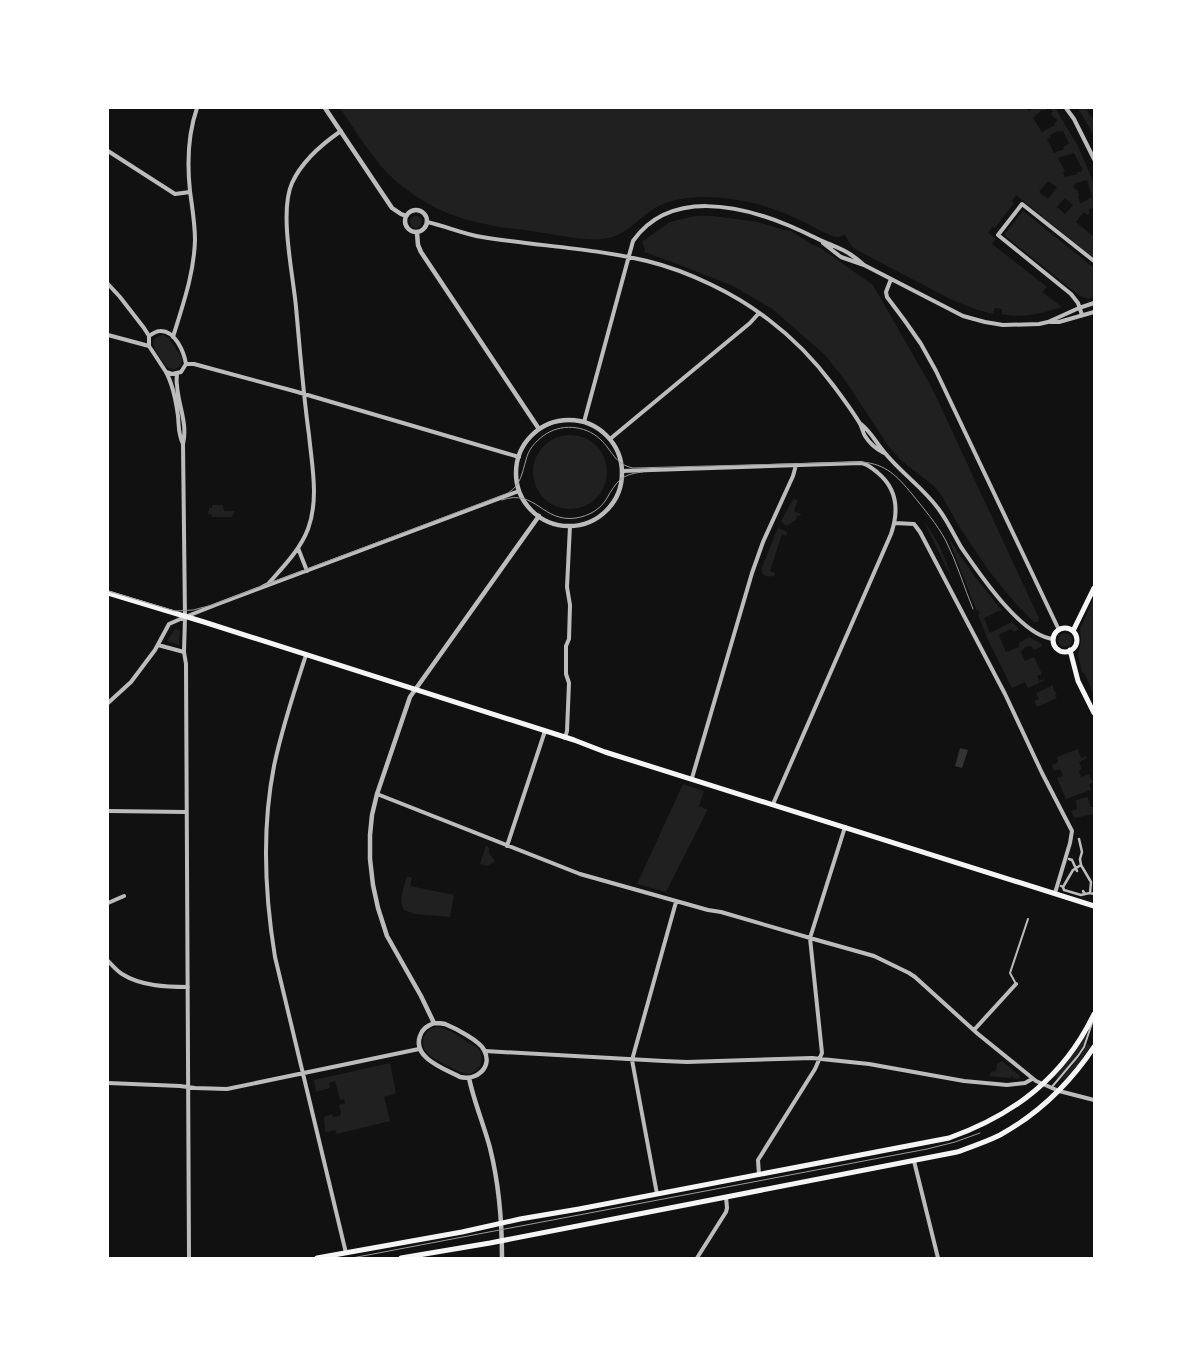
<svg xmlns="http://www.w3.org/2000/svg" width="1202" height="1366" font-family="'Golos Text',sans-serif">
<rect width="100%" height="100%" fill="#111"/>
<path fill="#202020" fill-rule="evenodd" d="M340 108H1026L1029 111 1033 108H1049L1044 111 1042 110 1033 118 1042 132 1055 125 1054 123 1058 121 1056 118H1054L1051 113 1053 112 1050 108H1055L1078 146 1090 174 1094 185V208L1089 209V214L1087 215 1084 212 1076 222 1093 236 1094 235V258L1016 195 1012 201 1014 203 995 228 992 227 988 233 996 239 992 244 1047 287 1042 292 1062 307C1043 313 1022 319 1002 314V309L995 308 993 314 978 310 952 300 855 249 851 245 845 235 838 237 832 236C818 230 805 222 791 216 757 200 698 189 663 204 643 212 630 233 609 238 587 242 559 235 537 232 520 229 502 228 485 224 446 217 407 196 381 166 366 148 353 127 340 108ZM1059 131 1060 132 1063 131 1069 144 1063 147 1064 149 1054 153 1047 139 1051 137 1050 135ZM1074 153 1081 167 1083 168 1081 172H1077V174L1065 177 1063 172 1065 171 1058 158ZM1087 180 1092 197 1088 199V200L1080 203 1078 196 1079 195 1077 189 1075 190 1073 186 1076 183ZM1048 181 1057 187 1048 199 1039 192ZM1065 198 1073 205 1065 214 1057 207Z
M1078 108H1086L1089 113V115L1091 116 1094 122V136Z
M1023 211 1094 268V297L1089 299 1080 296 1004 235Z
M695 216H713L758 222 784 230 791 231 811 244 819 247 873 285 932 388 1038 616 1039 618 1038 622H1034L1016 604 989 571 960 528 942 496 935 487 902 461 889 447 845 380 824 354 771 308 733 286 680 265 644 252 645 249 642 242 670 222Z
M410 222a6 6 0 1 1 12 0a6 6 0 1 1-12 0Z
M163 335 168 337 182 358 181 365C177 370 171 370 166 366 160 357 143 339 163 335Z
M533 472a37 37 0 1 1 74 0a37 37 0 1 1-74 0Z
M793 499 798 500 794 511 801 514 800 516H797L796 520 786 526 781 521Z
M212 505H223L224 511H235L232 517H212V515L208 514V511H209V508H212Z
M925 523C939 541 946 560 953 581L925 524Z
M779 528 785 531 787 533 786 536 782 534 770 571 775 573 774 576C769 577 765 576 762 573V567L777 530Z
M948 537 972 573 1002 611H998L984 618 990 633 1012 622 1019 629 1014 632 1011 629 999 635 1006 652 1019 647V643L1029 637 1042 644V646L1035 650 1033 649 1031 646 1025 647 1021 652 1025 661 1034 657 1042 674 1037 676 1039 681 1045 679V680L1028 688 1025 682 1012 688 988 640 978 615 980 614 978 610H976V609Z
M1094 597V696L1085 674 1082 672 1078 655 1081 641 1080 629Z
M175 629 180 630 179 645 167 641Z
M1058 640a7 7 0 1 1 14 0a7 7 0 1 1-14 0Z
M1053 685V689L1057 694 1055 695 1057 698 1037 707 1034 701 1039 699 1036 693Z
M1078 749 1081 758 1087 756V758L1079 762 1082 769 1079 771 1081 777 1089 774 1093 783 1089 784 1091 790 1066 799 1057 778 1063 776 1060 769 1054 771 1052 765 1057 763 1058 761 1057 757Z
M683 784 704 791 699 806 708 810 706 813 666 892 637 884Z
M1088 797 1090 807H1094V814L1074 818 1071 811 1077 809 1076 800Z
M486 845 489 848V853L494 860V862L487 866 480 864Z
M407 876 412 878 410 886 454 895 450 917 415 914 404 910C398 900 404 887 407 876Z
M438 1027C449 1029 460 1037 469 1043 473 1045 477 1046 479 1050 485 1059 480 1072 468 1074 462 1074 431 1058 427 1053 422 1048 422 1040 425 1035 428 1030 432 1028 438 1027Z
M1086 1035C1084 1051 1068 1066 1058 1078L1054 1076 1073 1054Z
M1087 1044 1091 1046 1079 1063 1065 1080 1061 1079 1080 1057Z
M1002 1061 1020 1076 1019 1079 1013 1078V1076H1011V1078L989 1076 991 1072 996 1071 997 1064Z
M390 1063 396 1093 384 1097 390 1121 337 1134 335 1130 327 1132 325 1131 324 1117 332 1114 333 1117 340 1116 341 1113 339 1105 345 1103 344 1099 340 1100 335 1081 329 1083 330 1088 316 1092 314 1080Z"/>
<path fill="#333" d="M960 748 968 750 962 768 955 766Z"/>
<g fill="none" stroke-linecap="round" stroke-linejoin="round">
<path stroke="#bcbcbc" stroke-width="2" d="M1016 984 1010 973 1028 919
M1051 1088 1078 1056 1084 1047 1092 1023"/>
<path stroke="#bcbcbc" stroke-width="2.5" d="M1079 839 1082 852 1080 859 1081 865 1091 882 1090 893
M1069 859 1072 860 1077 871
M1061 886 1063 887 1073 870 1081 865
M1063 887 1064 890 1081 895 1085 894
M1083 891 1085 894 1090 893 1094 894"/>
<path stroke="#bcbcbc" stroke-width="4" d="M1066 108 1074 119 1094 159
M108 151 175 194 190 192
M427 222C446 226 463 234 482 237 537 246 593 248 647 261 688 271 736 294 769 320 793 338 815 361 833 385 842 397 851 409 859 422 862 426 862 431 865 436 870 444 876 449 884 453
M823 243 841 257 864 265 963 316 985 322 1003 325 1039 324 1048 322 1079 308 1094 303
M891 279 886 292 887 297 905 321 921 344 936 371 1059 630
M108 284 120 297 144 328 149 336V346L166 372 172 374 181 372 186 364C184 352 175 330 160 331 156 331 152 334 149 336
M1082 315 1078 303 1071 294 998 235 1022 204 1094 261
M1050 322H1059L1094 312
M108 335 149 346
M173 337C183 304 194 274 195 240 195 223 192 207 190 191 187 163 188 134 197 108
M186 364H194L294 391 519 457
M166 372C173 385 176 401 178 416 179 426 178 434 183 444
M177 373C177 377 176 381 177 385 178 405 188 423 183 444L185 617 184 652 186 664 189 1258
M584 422 633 241C670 189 740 205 790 226 800 230 809 235 818 239 837 248 848 250 864 265
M861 424C872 433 876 443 885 453 902 474 925 489 940 511 948 522 954 535 961 547 979 573 1021 636 1053 639
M610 439 750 323 759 313
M622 471 861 463C868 464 873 469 878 473 897 489 899 511 891 534L773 804
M895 523 914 524 920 532 1005 694 1042 773 1072 831 1070 843 1055 893
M298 548 307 571
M262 587 268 584C283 567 300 550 308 529 319 499 312 466 309 435 303 392 300 350 296 307 293 274 279 212 292 183 302 161 322 144 341 131
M158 645 184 652
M306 655C294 692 282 728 274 766 262 827 265 896 275 957L346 1253
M108 703 131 682 155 650 169 624 185 617 218 604 519 491
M565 738 567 731 569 683 566 674V646L569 639 570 605 567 587 570 526
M692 778 752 573 763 542 793 476 796 465
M377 794 580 874 708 910 721 912 817 940 874 956 909 973 915 977 978 1034 1036 1081 1059 1091 1094 1100
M108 811 186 812
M507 846 545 731
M108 903 124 896
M108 961C112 965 117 971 122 974 141 986 166 987 188 987
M974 1030 1016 984
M485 1051 664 1061 687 1062 812 1058 869 1064 964 1081 1007 1085 1025 1083 1032 1079
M108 1083 180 1086 195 1088 227 1089 419 1049
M914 1161 938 1258
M759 1175 758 1160 815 1069 822 1053 810 938 845 827
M657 1194 632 1060 676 902
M697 1258 726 1212 727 1208 726 1197"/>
<path stroke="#bcbcbc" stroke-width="4.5" d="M325 108 392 208 401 214 406 216
M405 221a11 11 0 1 1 22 0a11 11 0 1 1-22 0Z
M417 233 418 245 421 252 539 429
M516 473a53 53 0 1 1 106 0a53 53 0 1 1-106 0Z
M434 1023 421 996 387 936 378 908 373 885 370 859V835L372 815 377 794 410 697 539 516
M434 1023C438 1023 441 1023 445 1024 455 1028 480 1041 484 1050 493 1067 477 1081 460 1077 445 1069 412 1058 420 1036 422 1029 427 1026 434 1023Z
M469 1078C474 1102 484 1125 490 1148 499 1184 502 1221 502 1258"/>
<path stroke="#f5f5f5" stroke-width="5" d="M108 593 204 622 574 740 605 752 1094 906
M1053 640a12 12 0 1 1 24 0a12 12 0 1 1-24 0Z
M1073 631 1094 588
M1070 650 1078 681 1094 713
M317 1258 462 1232 520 1219 579 1209 949 1138C1014 1115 1064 1077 1094 1014
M401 1258 490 1243 957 1152C971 1147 986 1142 1000 1135 1038 1114 1070 1083 1094 1047"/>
<path stroke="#9a9a9a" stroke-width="1" d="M502 500C536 488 542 523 576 518 589 516 601 509 607 498 611 491 615 484 621 479 628 474 635 473 643 472
M108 591 175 611 193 610 212 605 508 493C521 485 522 473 526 460 528 450 535 442 543 436 560 423 585 425 600 439 613 451 614 464 633 468L862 462C886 464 897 476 912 494 924 509 937 524 946 541 957 563 964 587 973 609
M352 1258 927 1149 955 1142 980 1133"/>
</g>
<rect width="1202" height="1366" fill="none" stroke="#ffffff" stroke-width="218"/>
</svg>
